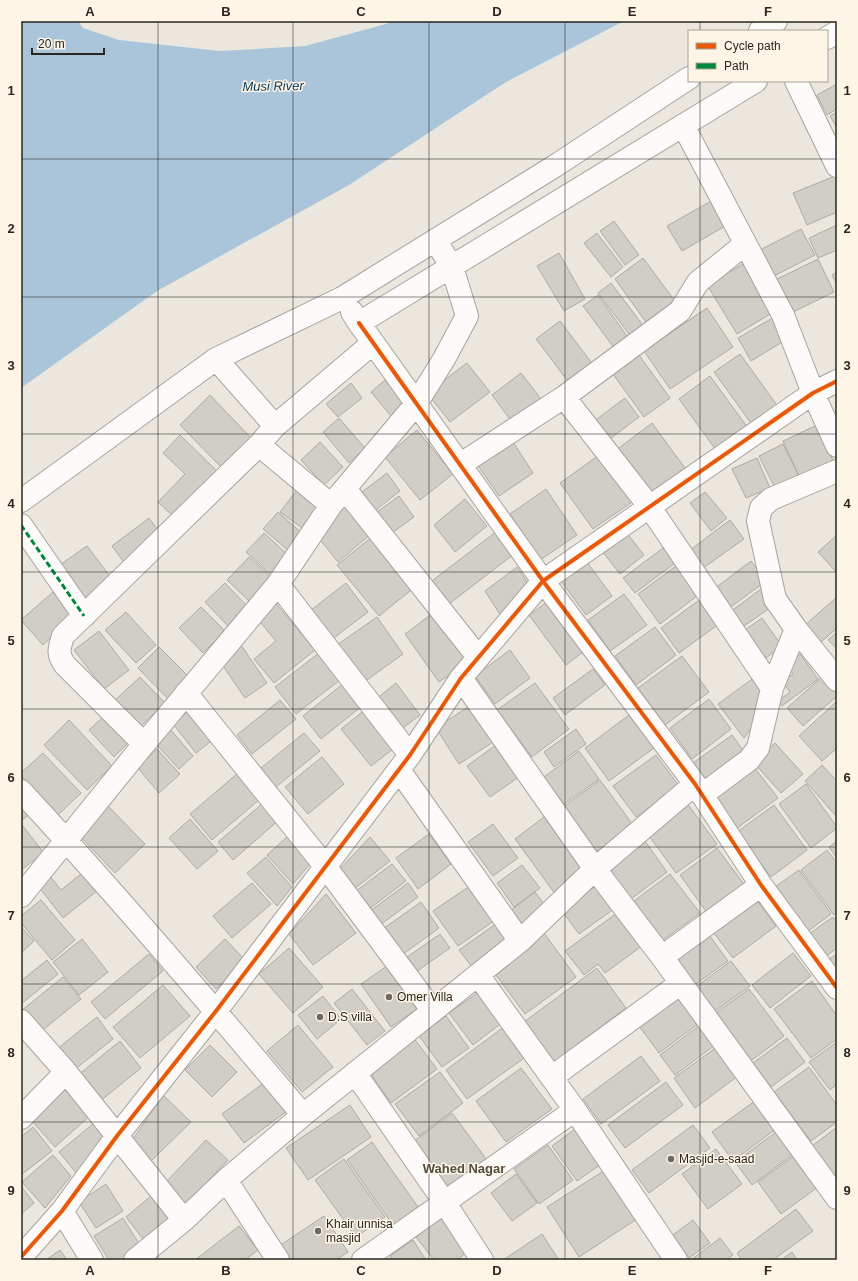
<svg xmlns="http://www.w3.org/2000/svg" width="858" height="1281" font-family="Helvetica,sans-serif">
<rect width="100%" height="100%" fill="#ebe7df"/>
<path fill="#aac5d9" d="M21 21H78L83 28 119 40 220 51 305 46 386 24 392 21H624L506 82 349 185 157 291 21 388Z"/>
<path fill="#d1cdc7" stroke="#aeaaa5" d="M837 84V109L827 115 817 95Z
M837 112V128L830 116Z
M835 176 837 180V212L807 225 793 193Z
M713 200 727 225 682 251 667 226Z
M614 221 639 255 625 265 600 231Z
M837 225V250L818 258 809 238Z
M801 229 815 255 768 279 754 253Z
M597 233 623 267 611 277 584 243Z
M559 253 585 299 564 311 537 266Z
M643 258 677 304 648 325 615 279Z
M818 259 834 292 789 314 773 281Z
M748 261 777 310 737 334 707 285Z
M837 272V285L832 275Z
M611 283 645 328 632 338 598 293Z
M598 295 629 339 615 349 583 306Z
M707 308 733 347 670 389 644 351Z
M776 316 789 338 751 361 738 338Z
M560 321 594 366 570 384 536 339Z
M740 354 779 408 753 426 714 372Z
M639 355 670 398 644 417 613 374Z
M467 363 490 392 450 422 427 393Z
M521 373 541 399 512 422 492 395Z
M710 376 748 428 716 450 679 399Z
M385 380 405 404 391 416 371 392Z
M351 383 362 398 338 417 326 404Z
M210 395 253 440 223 469 180 425Z
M625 398 639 417 607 441 593 422Z
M339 418 365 448 349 463 323 432Z
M652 423 685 468 647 495 615 451Z
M817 425 836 467 802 483 783 441Z
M417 430 453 474 420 500 385 457Z
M180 435 218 472 174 517 158 502 185 474 163 453Z
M511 439 533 473 499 496 476 463Z
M320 442 343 467 324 485 301 460Z
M783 444 800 478 776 490 759 456Z
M599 455 632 502 593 529 560 483Z
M757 458 770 488 746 498 732 469Z
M387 473 400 491 372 513 358 495Z
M546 489 577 535 540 560 510 514Z
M297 490 322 508 305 530 280 512Z
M705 492 727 518 711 531 690 503Z
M399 496 414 517 388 536 373 515Z
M465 499 487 526 455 552 434 525Z
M346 501 371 534 338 562 317 536Z
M278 512 304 535 289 551 263 529Z
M149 518 163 537 126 565 112 546Z
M730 520 744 539 699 571 686 553Z
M497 531 514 554 445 607 428 584Z
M626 532 644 555 620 574 602 551Z
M264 533 289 556 271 575 246 552Z
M837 535V573L818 552Z
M373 536 415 587 379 616 337 565Z
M87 546 116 584 83 608 54 569Z
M663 548 675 563 635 593 623 578Z
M249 557 272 578 249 601 227 580Z
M584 558 612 596 586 615 558 577Z
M751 561 766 581 728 609 714 589Z
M680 563 701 593 660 624 638 594Z
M517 567 530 586 501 616 485 591Z
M225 583 249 608 229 627 205 602Z
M346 583 368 612 327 643 306 614Z
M761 589 773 606 741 628 730 612Z
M53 592 74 616 43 645 21 620Z
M624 594 647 625 610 651 588 620Z
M705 596 723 621 679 653 661 628Z
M837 597V628L820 643 804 626Z
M550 600 587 649 566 665 529 615Z
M274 601 315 650 274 683 254 659 276 641 255 616Z
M201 607 225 631 203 653 179 628Z
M126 612 156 645 136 663 105 630Z
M433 613 468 662 439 682 405 634Z
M377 617 403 654 360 685 334 647Z
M762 618 782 646 762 661 742 632Z
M655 627 676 655 636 685 615 656Z
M99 631 129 670 104 689 74 650Z
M837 632V649L828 640Z
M241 645 267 683 245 698 219 660Z
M159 647 191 679 169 700 138 668Z
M510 650 530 678 495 704 475 676Z
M319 653 340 680 296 714 275 687Z
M800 654 818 679 782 706 778 701 790 692 782 682 793 674 786 664Z
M682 656 709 692 665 725 638 688Z
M593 669 605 685 565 715 553 698Z
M759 674 766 689 758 719 744 738 718 704Z
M825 674 837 687V696L803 726 787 708Z
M140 677 165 703 138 729 113 702Z
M344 683 362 706 321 739 303 716Z
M396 683 420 715 399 731 375 700Z
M535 683 569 729 532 757 497 710Z
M709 699 731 729 692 759 670 728Z
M280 700 296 719 252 754 237 735Z
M837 701V748L822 761 799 736Z
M471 705 495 741 459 764 436 728Z
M191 709 215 738 196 753 173 724Z
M366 709 397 746 371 766 341 729Z
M105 715 130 741 114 757 89 730Z
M629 715 654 748 609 781 585 748Z
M69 720 112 766 87 790 44 745Z
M576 729 586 744 554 767 544 752Z
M171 730 193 756 179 769 156 744Z
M304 733 320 751 276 787 261 768Z
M732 735 745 753 704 783 690 765Z
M775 743 803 774 781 793 753 762Z
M496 745 519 777 490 797 467 766Z
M157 749 180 774 159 793 137 767Z
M579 751 599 779 564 804 544 777Z
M43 753 81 793 58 815 21 776V773Z
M656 755 679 786 636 817 613 786Z
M322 757 344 784 308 814 285 787Z
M822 765 837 781V817L805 781Z
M754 767 778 798 736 829 713 797Z
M238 773 260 799 212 840 190 814Z
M600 780 633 825 592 855 559 810Z
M806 784 837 827V828L811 848 779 804Z
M21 800 31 813 21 821Z
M263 803 279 820 233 860 218 842Z
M687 803 717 844 676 873 647 833Z
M774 805 807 850 771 877 737 832Z
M108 806 145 844 115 873 78 834Z
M544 817 585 873 556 895 515 839Z
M190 819 218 851 197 869 169 838Z
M493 824 518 858 493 876 468 842Z
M22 825 44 853 21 870V826Z
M429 834 451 864 418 889 396 858Z
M288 836 311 863 293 884 267 855Z
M370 837 390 861 354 889 339 870Z
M642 837 667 872 631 899 605 864Z
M837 841V858L829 847Z
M717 848 746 887 708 914 680 875Z
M827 850 837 863V912L834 915 801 870Z
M266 857 292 887 277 906 247 873Z
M392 864 406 881 369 909 356 891Z
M522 865 540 888 514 907 497 883Z
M799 870 831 914 807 932 775 887Z
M82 873 97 891 63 918 38 886 50 876 61 890Z
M670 874 700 913 663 940 634 901Z
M601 882 618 906 579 934 562 911Z
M252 883 271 904 232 938 213 916Z
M408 883 418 897 380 925 370 911Z
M474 883 498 918 458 946 433 911Z
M535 892 547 908 518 929 507 913Z
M326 894 356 933 313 965 289 934Z
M756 899 776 926 733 958 713 932Z
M41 900 75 940 52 960 21 923V916Z
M421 902 439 928 399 957 380 931Z
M621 910 646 943 605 973 598 964 584 975 565 951Z
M833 917 837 923V948L826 956 809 934Z
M500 921 512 938 472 967 459 950Z
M21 927 34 941 21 953Z
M707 932 728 961 693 986 672 958Z
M544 933 576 977 525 1014 493 971Z
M440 934 450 948 413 974 403 960Z
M82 939 108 972 79 995 53 962Z
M225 939 246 961 216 989 196 967Z
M289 948 323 987 293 1013 259 974Z
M793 953 811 976 770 1008 752 985Z
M149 954 163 971 105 1019 91 1002Z
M837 954V972L828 960Z
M47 960 58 974 21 1004V981Z
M731 961 750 986 711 1014 693 989Z
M387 966 417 1009 391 1027 361 984Z
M597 968 626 1008 554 1062 524 1022Z
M63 977 81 999 39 1033 21 1011Z
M812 981 837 1016V1039L811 1058 774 1009Z
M163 985 190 1016 140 1058 113 1027Z
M352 989 385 1031 367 1045 334 1003Z
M749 989 784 1036 748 1063 713 1015Z
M480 991 503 1022 473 1045 449 1013Z
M683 995 702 1021 659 1053 639 1026Z
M323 996 341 1019 317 1039 298 1015Z
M446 1016 469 1048 442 1067 419 1036Z
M97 1017 113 1039 74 1070 57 1049Z
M298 1025 333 1067 302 1092 267 1051Z
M700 1025 715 1045 675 1075 660 1055Z
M505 1026 527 1056 467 1099 446 1070Z
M413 1037 437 1069 391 1103 368 1070Z
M787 1038 805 1062 771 1087 753 1063Z
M120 1041 141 1068 99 1102 77 1076Z
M837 1042V1084L830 1090 809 1062Z
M721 1044 742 1073 695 1108 674 1078Z
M210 1045 237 1072 212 1097 185 1070Z
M641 1056 660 1081 601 1124 583 1099Z
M809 1067 837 1105V1122L811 1141 774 1092Z
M521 1068 552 1109 506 1142 476 1101Z
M440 1072 463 1103 419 1136 395 1104Z
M265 1082 287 1111 244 1143 222 1114Z
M666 1082 683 1105 625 1148 608 1125Z
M69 1086 93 1113 55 1147 31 1120Z
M163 1095 191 1122 151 1161 131 1142Z
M759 1098 780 1126 733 1161 712 1132Z
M350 1105 371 1137 308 1180 286 1148Z
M452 1113 487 1160 448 1188 413 1142Z
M99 1119 111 1134 77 1174 59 1152Z
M693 1125 710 1148 649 1193 632 1170Z
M579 1126 604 1162 577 1181 552 1146Z
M33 1127 52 1151 21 1175V1137Z
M837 1127V1179L812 1146Z
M779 1130 796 1152 752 1185 735 1162Z
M206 1140 228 1160 186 1204 165 1183Z
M372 1142 418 1207 393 1225 347 1160Z
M548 1145 573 1180 539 1204 514 1169Z
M716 1149 742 1184 708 1209 682 1174Z
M799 1152 822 1184 781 1214 758 1182Z
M53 1155 71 1176 45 1208 22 1182Z
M344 1159 385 1217 356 1237 315 1180Z
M605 1170 637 1219 579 1257 547 1207Z
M516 1174 537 1203 512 1221 491 1193Z
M106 1184 123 1211 96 1228 79 1202Z
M21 1186 34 1203 21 1214Z
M151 1196 172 1223 146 1243 126 1217Z
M796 1209 813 1231 773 1260H742L737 1253Z
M324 1216 348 1252 336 1260H288L279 1246Z
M444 1216 470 1250 457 1260H434L416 1237Z
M123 1218 143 1250 127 1260H109L94 1236Z
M693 1220 710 1243 689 1258 673 1235Z
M239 1226 258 1250 245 1260H195Z
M542 1234 559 1260H503Z
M720 1238 733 1255 726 1260H691Z
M413 1240 426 1260H392L390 1256Z
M60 1250 67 1260H46Z
M792 1252 797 1260H781Z"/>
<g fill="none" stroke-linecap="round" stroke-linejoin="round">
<defs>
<path id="minor" d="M760 31 776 21
M827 38 837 32
M796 81 837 166
M683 125 783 315 813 393 837 446
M352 312 359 323 756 81
M359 323 543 581 695 784 761 885 837 988
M216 359 275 426
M564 397 649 506 772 688
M259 445 331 505
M461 464 564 397 680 311 698 282 745 244
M837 471 771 499 761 508 758 521 775 599 796 629 837 680
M345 489 478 657
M21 501 216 359 342 298 555 166 689 78
M21 525 84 616
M278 584 410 755
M461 678 595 869 662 957 837 1198
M186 693 325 866 433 1011
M144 744 65 665C57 654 59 649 63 636L259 445 275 426 373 343
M399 770 520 941
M21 791C118 896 211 1005 303 1115
M702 795 749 760 758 748 772 688 796 629
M21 896 144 744 278 584 331 505 416 404 444 359 467 316 452 267 435 240
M662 957 761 885
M478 975 575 1110 676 1260
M21 1021 66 1072 184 1220
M355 1073 445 1203 482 1260
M552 1077 681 983
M21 1118 66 1072
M226 1180 278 1260
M62 1211 92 1260
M21 1257 62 1211 117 1136 216 1011 410 755 461 678 543 581 813 393 837 381
M135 1260 184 1220 226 1180 303 1115 520 941 595 869 695 784
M363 1260 575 1110"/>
</defs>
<use href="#minor" stroke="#a7a39e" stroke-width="24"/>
<use href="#minor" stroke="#fcfbfa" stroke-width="22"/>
<path stroke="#00873e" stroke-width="3" stroke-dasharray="6 3" stroke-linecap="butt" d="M21 525 84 616"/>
<defs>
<path id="cycleway" d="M359 323 543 581 695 784 761 885 837 988
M21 1257 62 1211 117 1136 216 1011 410 755 461 678 543 581 813 393 837 381"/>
</defs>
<use href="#cycleway" stroke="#fef5e7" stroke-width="6"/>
<use href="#cycleway" stroke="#e8590c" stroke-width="4"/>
</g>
<path fill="none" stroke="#292621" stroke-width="1" stroke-opacity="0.55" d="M158 21V1260M293 21V1260M429 21V1260M565 21V1260M700 21V31M700 81V1260M21 159H837M21 297H837M21 434H837M21 572H837M21 709H837M21 847H837M21 984H837M21 1122H837"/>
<g fill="#6d6a64" stroke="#fef5e7" stroke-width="1.5">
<circle cx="389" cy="997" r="4"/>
<circle cx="320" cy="1017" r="4"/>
<circle cx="671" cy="1159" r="4"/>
<circle cx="318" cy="1231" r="4"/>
</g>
<g text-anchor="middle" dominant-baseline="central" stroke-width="3" stroke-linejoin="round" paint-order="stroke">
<g font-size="12" fill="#292621" stroke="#fef5e7" text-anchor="start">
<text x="397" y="997">Omer Villa</text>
<text x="328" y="1017">D.S villa</text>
<text x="679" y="1159">Masjid-e-saad</text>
<text x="326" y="1224">Khair unnisa<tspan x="326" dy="14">masjid</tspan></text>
</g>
<g font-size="13" font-style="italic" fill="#013755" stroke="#fef5e7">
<text transform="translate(273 86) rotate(-1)">Musi River</text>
</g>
<g font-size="13" font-weight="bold" fill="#534c40" stroke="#fef5e7">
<text x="464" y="1168">Wahed Nagar</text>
</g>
</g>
<rect width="858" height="1281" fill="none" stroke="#fef5e7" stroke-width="44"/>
<rect x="688" y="30" width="140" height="52" fill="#fef5e7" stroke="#a9a298"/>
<rect x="696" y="43" width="20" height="6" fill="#e8590c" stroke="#a9a298"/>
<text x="724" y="50" font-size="12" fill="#292621">Cycle path</text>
<rect x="696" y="63" width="20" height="6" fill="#00873e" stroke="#a9a298"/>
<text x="724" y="70" font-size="12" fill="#292621">Path</text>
<path d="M32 48v6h72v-6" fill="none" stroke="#292621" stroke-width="2"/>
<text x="38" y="48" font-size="12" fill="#292621" stroke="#fef5e7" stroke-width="3" paint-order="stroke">20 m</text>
<rect x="22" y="22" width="814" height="1237" fill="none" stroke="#292621" stroke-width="1.5"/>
<g font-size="13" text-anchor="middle" font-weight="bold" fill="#292621">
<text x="90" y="16">A</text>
<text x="226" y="16">B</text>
<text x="361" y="16">C</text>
<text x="497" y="16">D</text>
<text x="632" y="16">E</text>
<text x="768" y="16">F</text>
<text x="11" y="95">1</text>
<text x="847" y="95">1</text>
<text x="11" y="233">2</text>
<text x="847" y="233">2</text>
<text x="11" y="370">3</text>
<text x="847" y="370">3</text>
<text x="11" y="508">4</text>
<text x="847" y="508">4</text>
<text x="11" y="645">5</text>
<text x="847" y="645">5</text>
<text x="11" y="782">6</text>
<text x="847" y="782">6</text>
<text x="11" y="920">7</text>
<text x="847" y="920">7</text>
<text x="11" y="1057">8</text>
<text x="847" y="1057">8</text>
<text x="11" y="1195">9</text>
<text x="847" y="1195">9</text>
<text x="90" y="1275">A</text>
<text x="226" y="1275">B</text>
<text x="361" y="1275">C</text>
<text x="497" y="1275">D</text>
<text x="632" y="1275">E</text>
<text x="768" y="1275">F</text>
</g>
</svg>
